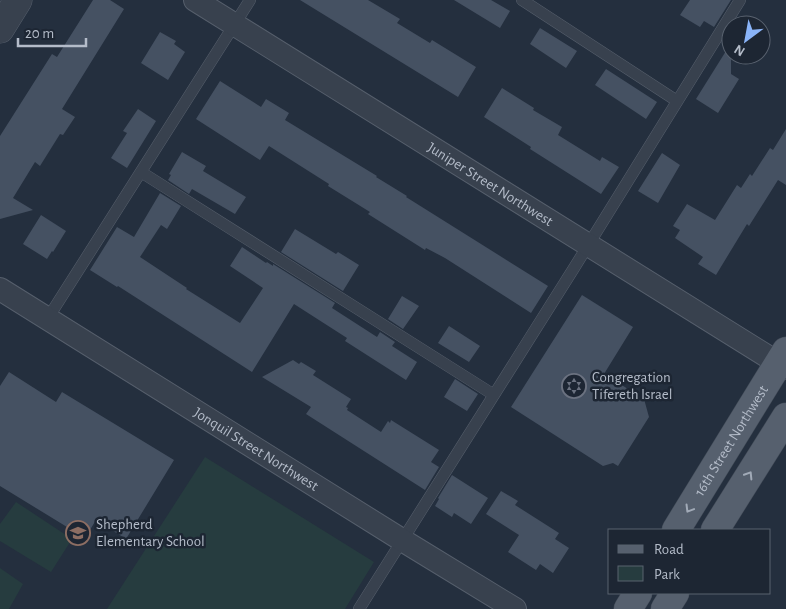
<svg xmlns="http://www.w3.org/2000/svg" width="786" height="609" font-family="'Alegreya Sans',sans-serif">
<rect width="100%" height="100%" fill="#242f3e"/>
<path fill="#263c3f" d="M205 457 374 562 345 609H107Z
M16 502 72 539 51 572 0 541V524Z
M0 568 23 584 9 609H0Z"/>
<path fill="#455162" d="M93 0H110L124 9 62 109 75 117 63 135 60 134 40 166 35 162 13 198 33 210 0 219V136L52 54 57 57Z
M300 0H368L400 19 397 23 430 43 432 40 476 67 458 97Z
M454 0H491L510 11 500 28Z
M690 0H731L714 27 704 21 700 27 680 15Z
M540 28 577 51 566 68 530 44Z
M160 32 176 41 174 44 185 52 168 80 141 63Z
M731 43V74L739 79 718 113 696 99Z
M606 69 657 102 646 119 595 85Z
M220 81 261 107 266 99 289 113 285 120 377 176 376 177 407 196 406 197 548 286 531 313 445 258 426 248 425 250 368 214 370 212 328 186 329 184 269 146 260 160 196 119Z
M502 88 534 108 533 110 562 127 558 135 600 161 602 157 619 167 601 194 530 149 531 147 484 117Z
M138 109 156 121 127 168 111 158 127 133 123 131Z
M786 129V185L778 180 749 226 747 224 716 275 698 264 703 257 675 238 680 230 673 226 687 204 715 220 737 185 741 188 750 174 752 176 770 148 773 150Z
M182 152 206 166 203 171 246 197 235 214 192 189 189 194 168 180 171 175 169 174Z
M662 153 680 165 658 203 638 191Z
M160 193 181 206 167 229 161 225 140 257 187 288 186 289 240 323 263 288 230 266 242 247 266 263 267 262 273 266V264L335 303 332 308 377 337 380 332 395 342 392 346 417 362 406 380 345 341 347 338 294 304 252 372 118 286 117 287 90 270 117 227 134 237Z
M41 215 66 231 53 252 52 251 47 259 23 244Z
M295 229 336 254 338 252 359 265 343 291 281 252Z
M582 295 633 327 604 374 644 399 649 417 618 466 613 463 603 466 511 407Z
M402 296 419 306 403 329 388 319Z
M449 326 480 346 469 362 438 343Z
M293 360 299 364 301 362 316 371 313 375 351 399 346 407 348 408 347 410 381 432 388 421 390 423 391 420 439 450 431 462 439 467 425 490 306 414 311 407 262 377Z
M9 372 56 402 62 392 174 460 126 539 96 520 85 538 0 486V386Z
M455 379 478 394 467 411 444 397Z
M452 475 488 498 471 524 454 513 452 517 435 506 439 499 438 498Z
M501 491 518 501 515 505 559 533 555 539 569 548 553 573 540 564 536 570 508 552 519 535 486 514Z"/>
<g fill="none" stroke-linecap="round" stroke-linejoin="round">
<defs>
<path id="service" d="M522 0 677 101
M141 172 494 395
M48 318 250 0
M359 609 574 268 740 0"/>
<g id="minor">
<path id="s1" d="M195 0 786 368"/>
<path id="s2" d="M0 289 402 540 515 609"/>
</g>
<path id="tertiary" d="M0 29 18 0"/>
<g id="primary">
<path id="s3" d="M676 530 786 351"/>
<path d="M715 530 786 417"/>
<path d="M628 609 638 593"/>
<path d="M665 609 675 593"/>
</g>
</defs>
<use href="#service" stroke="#565f6c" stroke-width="12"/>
<use href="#minor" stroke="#565f6c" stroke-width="24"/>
<use href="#tertiary" stroke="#565f6c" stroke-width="29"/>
<use href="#primary" stroke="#414a57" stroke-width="29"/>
<use href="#service" stroke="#38414e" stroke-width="11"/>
<use href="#minor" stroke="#38414e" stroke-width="22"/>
<use href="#tertiary" stroke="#38414e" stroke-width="28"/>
<use href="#primary" stroke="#56606e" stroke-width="28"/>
</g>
<defs><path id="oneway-chevron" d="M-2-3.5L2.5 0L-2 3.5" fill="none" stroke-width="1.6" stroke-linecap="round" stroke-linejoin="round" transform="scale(1.25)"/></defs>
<g stroke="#a1aab7">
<use href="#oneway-chevron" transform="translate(749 475) rotate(-58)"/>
<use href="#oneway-chevron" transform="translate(689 509) rotate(121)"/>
</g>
<defs>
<symbol id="synagogue-ring" viewBox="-11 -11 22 22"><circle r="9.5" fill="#1d2633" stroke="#6b7280" stroke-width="1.5"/><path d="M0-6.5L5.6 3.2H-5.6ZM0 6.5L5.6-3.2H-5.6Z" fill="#6b7280"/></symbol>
<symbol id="school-ring" viewBox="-11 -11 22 22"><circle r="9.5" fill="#1d2633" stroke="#8d6e63" stroke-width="1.5"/><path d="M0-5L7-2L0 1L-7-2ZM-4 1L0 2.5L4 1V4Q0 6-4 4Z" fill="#8d6e63"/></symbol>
</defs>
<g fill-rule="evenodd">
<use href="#synagogue-ring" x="560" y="372" width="28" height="28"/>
<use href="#school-ring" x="64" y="519" width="28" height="28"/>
</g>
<g text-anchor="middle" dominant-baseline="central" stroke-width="5" stroke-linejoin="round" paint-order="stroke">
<g font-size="15" fill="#b4bcc9" stroke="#1d2633">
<text stroke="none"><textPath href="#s1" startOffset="348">Juniper Street Northwest</textPath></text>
<text stroke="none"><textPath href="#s3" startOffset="105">16th Street Northwest</textPath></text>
<text stroke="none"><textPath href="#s2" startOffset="302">Jonquil Street Northwest</textPath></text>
</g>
<g font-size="15" fill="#b4bcc9" stroke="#1d2633" text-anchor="start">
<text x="592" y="377">Congregation<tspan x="592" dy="17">Tifereth Israel</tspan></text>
<text x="96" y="524">Shepherd<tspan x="96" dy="17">Elementary School</tspan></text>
</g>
</g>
<rect x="608" y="529" width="162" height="65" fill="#1d2633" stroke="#59626f"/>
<rect x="618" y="545" width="25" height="8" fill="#56606e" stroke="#59626f"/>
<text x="654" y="554" font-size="15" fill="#b4bcc9">Road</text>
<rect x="618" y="566" width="25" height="15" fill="#263c3f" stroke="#59626f"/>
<text x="654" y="579" font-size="15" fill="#b4bcc9">Park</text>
<g transform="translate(746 40) rotate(212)"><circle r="24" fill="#1d2633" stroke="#59626f"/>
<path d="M0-4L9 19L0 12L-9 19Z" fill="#8ab4f8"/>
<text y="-8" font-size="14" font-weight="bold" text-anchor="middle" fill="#b4bcc9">N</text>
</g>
<path d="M18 38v8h68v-8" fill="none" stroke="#b4bcc9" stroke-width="2.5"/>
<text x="25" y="38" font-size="15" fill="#b4bcc9" stroke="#1d2633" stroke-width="4" paint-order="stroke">20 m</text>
</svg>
